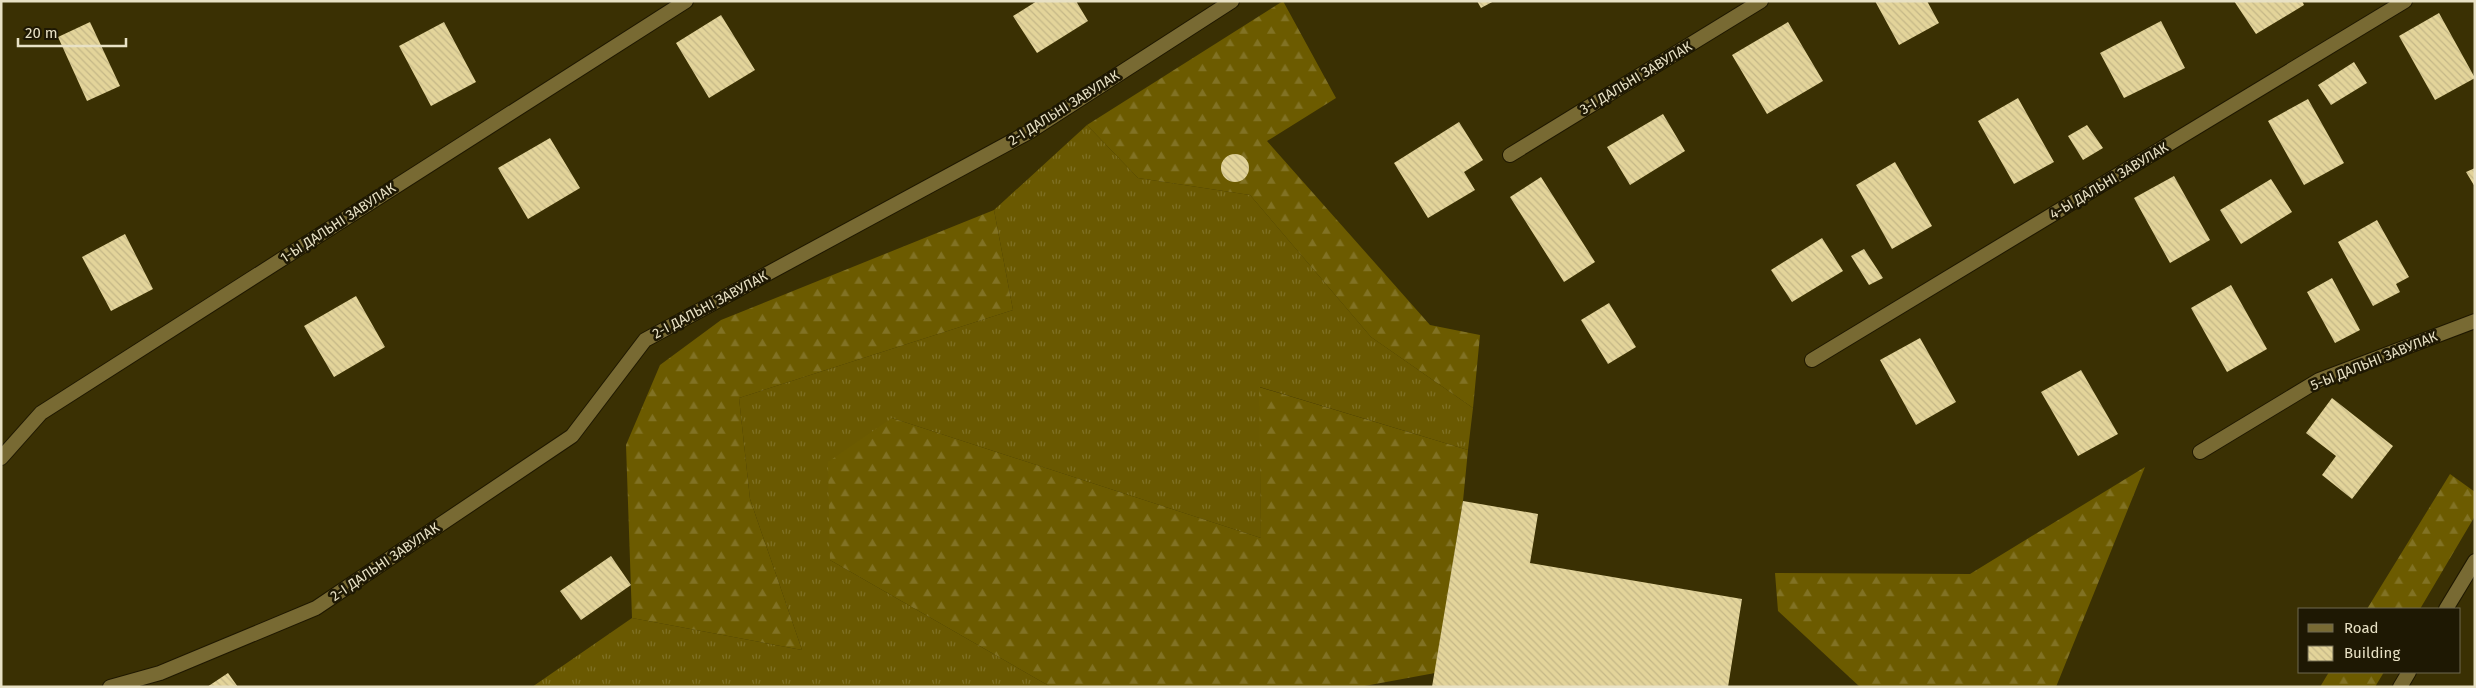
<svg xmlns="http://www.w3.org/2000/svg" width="2476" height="688" font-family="'Fira Sans',sans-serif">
<defs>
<pattern id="grass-tufts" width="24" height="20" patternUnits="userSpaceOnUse" patternTransform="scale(1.25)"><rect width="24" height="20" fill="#6a5901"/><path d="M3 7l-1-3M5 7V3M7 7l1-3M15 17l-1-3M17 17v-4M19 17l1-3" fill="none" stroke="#7f7125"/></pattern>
<pattern id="forest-firs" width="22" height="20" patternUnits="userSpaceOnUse" patternTransform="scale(1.25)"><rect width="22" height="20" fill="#6c5b00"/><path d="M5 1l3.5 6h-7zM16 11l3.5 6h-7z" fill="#817224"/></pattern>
<pattern id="building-back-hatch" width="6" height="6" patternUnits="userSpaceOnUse" patternTransform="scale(1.25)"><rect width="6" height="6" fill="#e3d49a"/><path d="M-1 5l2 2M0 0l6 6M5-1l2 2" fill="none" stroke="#c4b787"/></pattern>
</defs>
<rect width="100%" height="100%" fill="#3a3003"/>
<path fill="url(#grass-tufts)" d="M1087 125 1138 178 1250 195 1371 337 1473 408 1468 450 1260 387 1261 538 892 418 830 560 1051 687H532L632 618 802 650 750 499 739 398 1013 310 994 210Z"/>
<path fill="url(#forest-firs)" d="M1283 1 1336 98 1267 141 1430 325 1480 335 1473 408 1371 337 1250 195 1138 178 1087 125Z
M994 210 1013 310 739 398 750 499 802 650 632 618 626 445 660 365 721 320Z
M1259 387 1468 450 1463 501 1435 673 1359 687H1051L830 560 828 462 892 418 1261 538Z
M2145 467 2056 687H1860L1778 611 1775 573 1970 574Z
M2450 474 2475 492V516L2420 609H2367Z
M2329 672H2384L2375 687H2320Z"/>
<path fill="url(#building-back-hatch)" d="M1037 1H1076L1088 21 1037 53 1013 16Z
M1477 1H1494L1481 8Z
M1875 1H1927L1939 23 1899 45Z
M2234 1H2302L2304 5 2256 34Z
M2439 13 2475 78 2435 100 2399 36Z
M721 15 755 70 709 98 676 43Z
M2161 21 2185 68 2124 98 2100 53Z
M90 22 120 86 87 101 58 37Z
M444 22 476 82 431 106 399 46Z
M1788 22 1823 81 1767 114 1732 55Z
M2354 62 2367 83 2331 105 2318 85Z
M2018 98 2054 162 2014 184 1978 121Z
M2308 99 2344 163 2304 185 2268 121Z
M1663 114 1685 151 1630 185 1607 147Z
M1459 122 1483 160 1464 172 1475 190 1428 218 1394 163Z
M2087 125 2103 148 2083 160 2068 136Z
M550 138 580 188 528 219 498 168Z
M1221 168a14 14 0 1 1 28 0a14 14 0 1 1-28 0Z
M1895 162 1932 226 1892 249 1856 185Z
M2475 168V187L2466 172Z
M2174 176 2210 240 2170 263 2134 198Z
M1541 177 1595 262 1564 282 1510 197Z
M2271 179 2292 212 2241 244 2220 210Z
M2377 220 2409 277 2396 284 2400 292 2373 306 2338 242Z
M125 234 153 289 111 311 82 257Z
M1822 238 1843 271 1792 302 1771 270Z
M1864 249 1883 278 1869 285 1851 256Z
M2332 278 2360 330 2335 343 2307 292Z
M2231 285 2267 349 2227 372 2191 308Z
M356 296 385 347 334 377 304 326Z
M1609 303 1636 347 1608 364 1581 320Z
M1920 338 1956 402 1916 425 1880 360Z
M2081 370 2118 434 2078 456 2041 392Z
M2332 398 2393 446 2352 499 2322 475 2336 456 2306 433Z
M1463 501 1538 514 1530 563 1742 599 1728 687H1432Z
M611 556 631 585 581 620 560 591Z
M228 673 238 687H207Z"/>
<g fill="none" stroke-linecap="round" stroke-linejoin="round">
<defs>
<path id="minor" d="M1510 155 1761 1
M1812 360 2405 1
M2200 452 2319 380 2475 321
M1 458 41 413 686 1
M2446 609 2475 561
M110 687 160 673 316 608 572 436 645 340 1029 132 1232 1
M2400 687 2409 672"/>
</defs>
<use href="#minor" stroke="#1f1800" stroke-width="16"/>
<use href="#minor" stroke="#786a33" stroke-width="14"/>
</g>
<g text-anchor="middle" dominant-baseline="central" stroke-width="5" stroke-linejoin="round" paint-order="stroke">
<g font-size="14" fill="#e8e1c5" stroke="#1e1803">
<text transform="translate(1636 78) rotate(-31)">3-І ДАЛЬНІ ЗАВУЛАК</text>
<text transform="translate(1064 108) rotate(-32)">2-І ДАЛЬНІ ЗАВУЛАК</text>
<text transform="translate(2109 181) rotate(-31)">4-Ы ДАЛЬНІ ЗАВУЛАК</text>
<text transform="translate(338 223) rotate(-33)">1-Ы ДАЛЬНІ ЗАВУЛАК</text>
<text transform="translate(710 305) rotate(-28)">2-І ДАЛЬНІ ЗАВУЛАК</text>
<text transform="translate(2374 361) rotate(-22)">5-Ы ДАЛЬНІ ЗАВУЛАК</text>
<text transform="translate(385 562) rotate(-34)">2-І ДАЛЬНІ ЗАВУЛАК</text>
</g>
</g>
<rect width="2476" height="688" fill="none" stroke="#e8e1c5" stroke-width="5"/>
<rect x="2298" y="608" width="162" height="65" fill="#1e1803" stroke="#6f6851"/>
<rect x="2308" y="624" width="25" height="8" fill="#786a33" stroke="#6f6851"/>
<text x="2344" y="633" font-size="15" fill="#e8e1c5">Road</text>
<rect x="2308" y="646" width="25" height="15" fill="url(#building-back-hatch)" stroke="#6f6851"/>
<text x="2344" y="658" font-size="15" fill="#e8e1c5">Building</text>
<path d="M18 38v8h108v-8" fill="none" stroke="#e8e1c5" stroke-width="2.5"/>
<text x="25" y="38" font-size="15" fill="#e8e1c5" stroke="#1e1803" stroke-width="4" paint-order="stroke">20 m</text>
</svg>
